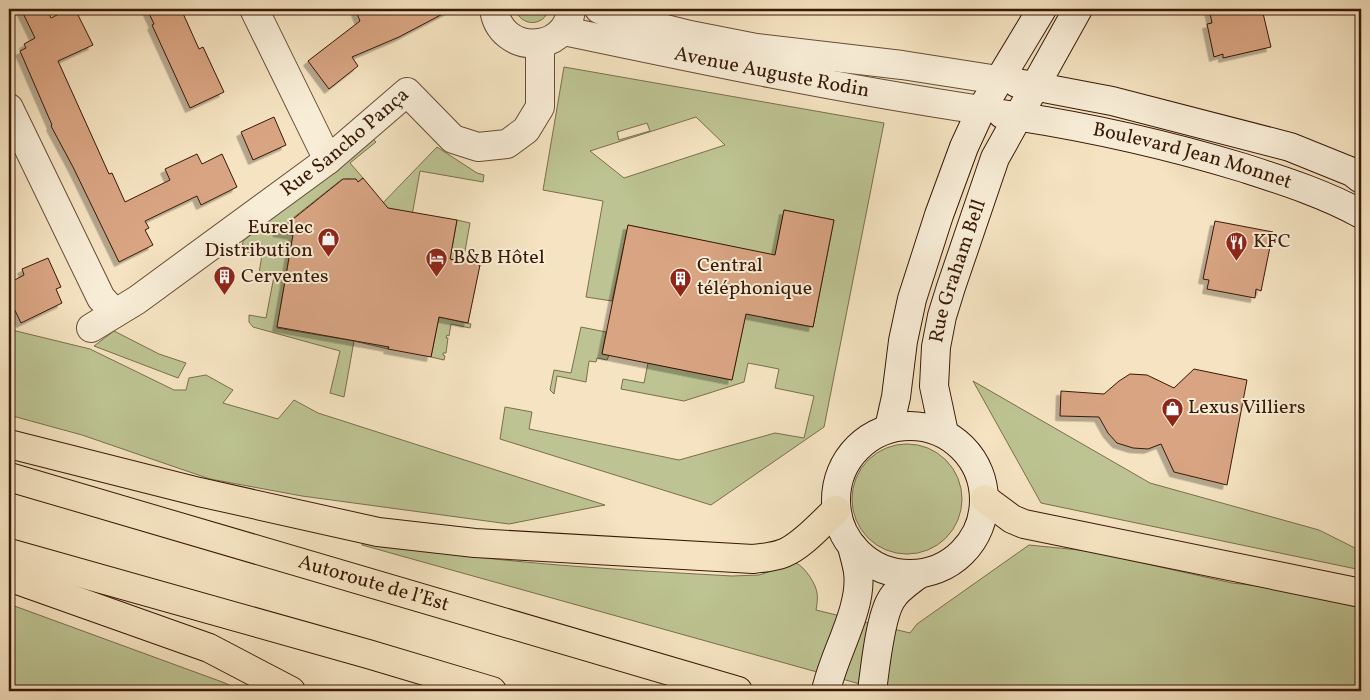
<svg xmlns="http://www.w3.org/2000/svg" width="1370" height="700" font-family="Vollkorn,serif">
<defs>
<filter id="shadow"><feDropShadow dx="-4.5" dy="4.5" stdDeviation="0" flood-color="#0004"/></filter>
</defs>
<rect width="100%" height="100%" fill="#f5e3c1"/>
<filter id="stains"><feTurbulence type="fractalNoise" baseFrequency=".004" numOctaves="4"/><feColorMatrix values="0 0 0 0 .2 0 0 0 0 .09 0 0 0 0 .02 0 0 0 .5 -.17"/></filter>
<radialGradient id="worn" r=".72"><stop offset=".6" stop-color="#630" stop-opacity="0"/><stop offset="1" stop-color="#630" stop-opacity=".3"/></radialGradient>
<path fill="#bdc392" stroke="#7b6e4c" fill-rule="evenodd" d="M515 9H549C544 27 521 27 515 9Z
M564 67 884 123 824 427 711 505 500 439 505 407 532 412 529 429 679 460 775 433 804 438 814 396 775 388 779 369 748 363 744 382 684 401 621 389 623 379 644 383 648 363 732 380 751 289 768 293 764 318 813 327 834 220 784 210 773 267 758 252 628 225 612 301 586 297 603 201 543 190ZM696 117 725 145 624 178 590 151ZM647 123 650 131 619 140 617 132Z
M373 139 376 142 350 163 363 178 358 182 350 179 341 180 288 222 286 234 293 235 277 328 354 341 379 207 437 147 477 173 484 175 483 182 420 171 388 349 354 341 344 397 330 393 340 351 253 327 249 322V315L266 318 274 276 259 273 262 255 242 251 243 241Z
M457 220 470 223 463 262 450 259Z
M439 317 471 324 470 328 451 324 449 336 447 335 446 338H448L446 353H443V355L445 356 444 360 431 357Z
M9 320 12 330 90 349 174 390H186L189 378 206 375 233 390 223 403 278 419 294 400 318 413 605 505 509 524 302 496 210 479 82 435 9 415Z
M581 327 606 332 602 354 609 355 607 360 597 358 596 362 589 361 586 382 557 376 554 394 550 390 554 370 571 373Z
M114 331 159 354 186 363 178 378 94 346Z
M973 381 1150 483 1319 530 1361 551V570L1041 503Z
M852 499a55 55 0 1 1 110 0a55 55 0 1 1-110 0Z
M363 540C484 563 609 569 732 576L759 575 796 563C805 567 816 584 817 593 818 598 817 605 816 610L910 633 917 624 1029 545 1089 551 1232 583 1277 588 1361 608V691H885L362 545Z
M9 604 225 683 241 691H9Z"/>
<path fill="#d8a482" stroke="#391906" filter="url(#shadow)" d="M21 9H47L51 18 69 9H75L93 45 58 61 109 174 112 173 125 202 170 180 165 169 197 154 202 164 222 154 237 187 201 205 197 196 145 221 149 228 145 230 153 245 119 262 73 167 51 126 52 125 20 51 26 48 24 44 35 38Z
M147 9H181L199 49 203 47 224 92 190 108 152 25 154 24Z
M355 9H452L399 37 352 57 358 66 329 89 308 61 360 21Z
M1209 9H1262L1271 47 1223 58V54L1214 57 1207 24 1212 23Z
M274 117 286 145 253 160 241 132Z
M363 178 388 208 457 220 450 259 480 265 468 323 439 317 431 357 388 349 389 347 277 327 293 235 277 232 343 179H356L358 182Z
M784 210 834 220 813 327 746 314 732 380 602 354 628 225 775 255Z
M1215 221 1273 232 1261 291 1256 289 1255 298 1207 289 1209 280 1203 279Z
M48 258 61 287 56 289 62 303 21 323 9 298V283L24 275 22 269Z
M1194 369 1247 380 1227 485 1174 472 1161 444 1148 449 1133 448 1117 443 1108 433 1099 417 1060 416 1061 391 1104 394 1119 381 1130 374 1147 375 1174 388Z"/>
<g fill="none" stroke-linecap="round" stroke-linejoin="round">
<defs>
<g id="street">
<path d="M254 9 328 160"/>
<path d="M494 9C500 55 567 55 571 9"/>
<path d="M599 9 614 16 690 35 756 48 902 65 998 80"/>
<path id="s1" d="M564 31C702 60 841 89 981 110"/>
<path d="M9 108 101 298 115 313"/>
<path id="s2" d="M91 328 137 300 328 160 407 92 453 139 478 147 507 144 526 130 540 107V43"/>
</g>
<g id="secondary">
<path d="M1017 83 1112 101 1290 147 1352 172 1361 179"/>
<path id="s3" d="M1002 114C1084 126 1165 144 1244 168 1284 181 1325 194 1361 214"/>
<circle cx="910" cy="500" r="74"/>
<path d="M889 428 896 397 903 341 912 299 939 215 964 147 981 110 1042 9"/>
<path id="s4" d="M944 433 934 386 936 347 942 316 951 287 995 158 1078 9"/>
<path d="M826 691C833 655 863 609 858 572 857 564 854 555 852 546"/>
<path d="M872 691C875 669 880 618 891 600 897 589 909 582 919 574"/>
</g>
<g id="highway">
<path d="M9 444 199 492 378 532 475 543 753 559C764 558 774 557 784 553 802 546 822 523 836 510"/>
<path id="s5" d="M9 477 738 691"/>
<path d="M985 499 1012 519 1024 524 1361 593"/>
<path d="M9 553 368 654 492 691"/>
<path d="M9 577 209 648 291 691"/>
</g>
</defs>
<use href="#street" stroke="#684c35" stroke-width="30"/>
<use href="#secondary" stroke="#391906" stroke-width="30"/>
<use href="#highway" stroke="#391906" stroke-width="30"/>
<use href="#street" stroke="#f8edd7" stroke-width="28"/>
<use href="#secondary" stroke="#f8edd7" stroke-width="28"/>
<use href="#highway" stroke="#f5e3c1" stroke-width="28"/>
</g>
<defs>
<symbol id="shop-pin" viewBox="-11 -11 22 30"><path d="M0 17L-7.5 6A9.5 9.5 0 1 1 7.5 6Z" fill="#8f2418" stroke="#f8edd7"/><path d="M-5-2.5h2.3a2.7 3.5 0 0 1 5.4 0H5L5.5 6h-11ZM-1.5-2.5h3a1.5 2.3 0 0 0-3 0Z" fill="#fff"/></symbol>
<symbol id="restaurant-pin" viewBox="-11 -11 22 30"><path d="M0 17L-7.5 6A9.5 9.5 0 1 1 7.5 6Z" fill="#8f2418" stroke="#f8edd7"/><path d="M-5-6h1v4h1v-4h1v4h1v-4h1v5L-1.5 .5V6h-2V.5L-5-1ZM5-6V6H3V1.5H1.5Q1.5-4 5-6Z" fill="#fff"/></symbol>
<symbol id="hotel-pin" viewBox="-11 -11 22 30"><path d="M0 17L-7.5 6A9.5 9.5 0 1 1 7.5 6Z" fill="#8f2418" stroke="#f8edd7"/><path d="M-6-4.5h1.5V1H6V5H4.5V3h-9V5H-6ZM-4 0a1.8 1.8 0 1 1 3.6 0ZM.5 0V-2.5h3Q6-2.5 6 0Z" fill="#fff"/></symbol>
<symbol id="building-pin" viewBox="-11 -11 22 30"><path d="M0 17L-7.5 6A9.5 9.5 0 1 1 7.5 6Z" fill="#8f2418" stroke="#f8edd7"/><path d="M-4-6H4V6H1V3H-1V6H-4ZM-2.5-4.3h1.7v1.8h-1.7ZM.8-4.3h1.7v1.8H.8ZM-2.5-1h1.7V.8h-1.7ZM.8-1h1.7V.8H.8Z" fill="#fff"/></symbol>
</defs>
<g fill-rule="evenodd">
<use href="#shop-pin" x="316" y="226" width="25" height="34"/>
<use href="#restaurant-pin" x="1224" y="230" width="25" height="34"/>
<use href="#hotel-pin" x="424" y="246" width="25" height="34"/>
<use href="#building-pin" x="212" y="264" width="25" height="34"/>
<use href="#building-pin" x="668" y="266" width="25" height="34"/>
<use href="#shop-pin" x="1160" y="396" width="25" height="34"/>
</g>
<g text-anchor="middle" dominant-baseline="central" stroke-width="4" stroke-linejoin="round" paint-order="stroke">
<g font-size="20" fill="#391906" stroke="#f8edd7">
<text stroke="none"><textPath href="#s1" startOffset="212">Avenue Auguste Rodin</textPath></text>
<text stroke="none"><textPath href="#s2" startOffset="315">Rue Sancho Pança</textPath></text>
<text stroke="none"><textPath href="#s3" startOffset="195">Boulevard Jean Monnet</textPath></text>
<text stroke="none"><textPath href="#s4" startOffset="166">Rue Graham Bell</textPath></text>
<text stroke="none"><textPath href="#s5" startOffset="380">Autoroute de l’Est</textPath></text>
</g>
<g font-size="20" fill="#391906" stroke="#f8edd7" text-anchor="start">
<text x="313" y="228" text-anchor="end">Eurelec<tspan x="313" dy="23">Distribution</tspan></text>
<text x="1253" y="242">KFC</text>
<text x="453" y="258">B&amp;B Hôtel</text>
<text x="697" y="266">Central<tspan x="697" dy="23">téléphonique</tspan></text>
<text x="241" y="277">Cerventes</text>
<text x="1188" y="408">Lexus Villiers</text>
</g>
</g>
<rect width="1370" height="700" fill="none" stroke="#f5e3c1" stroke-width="30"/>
<rect x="10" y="10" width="1350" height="680" fill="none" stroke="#391906" stroke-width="2.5"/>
<rect x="15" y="15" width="1340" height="670" fill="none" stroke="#391906"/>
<rect width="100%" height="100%" filter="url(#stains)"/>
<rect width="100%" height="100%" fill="url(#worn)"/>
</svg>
